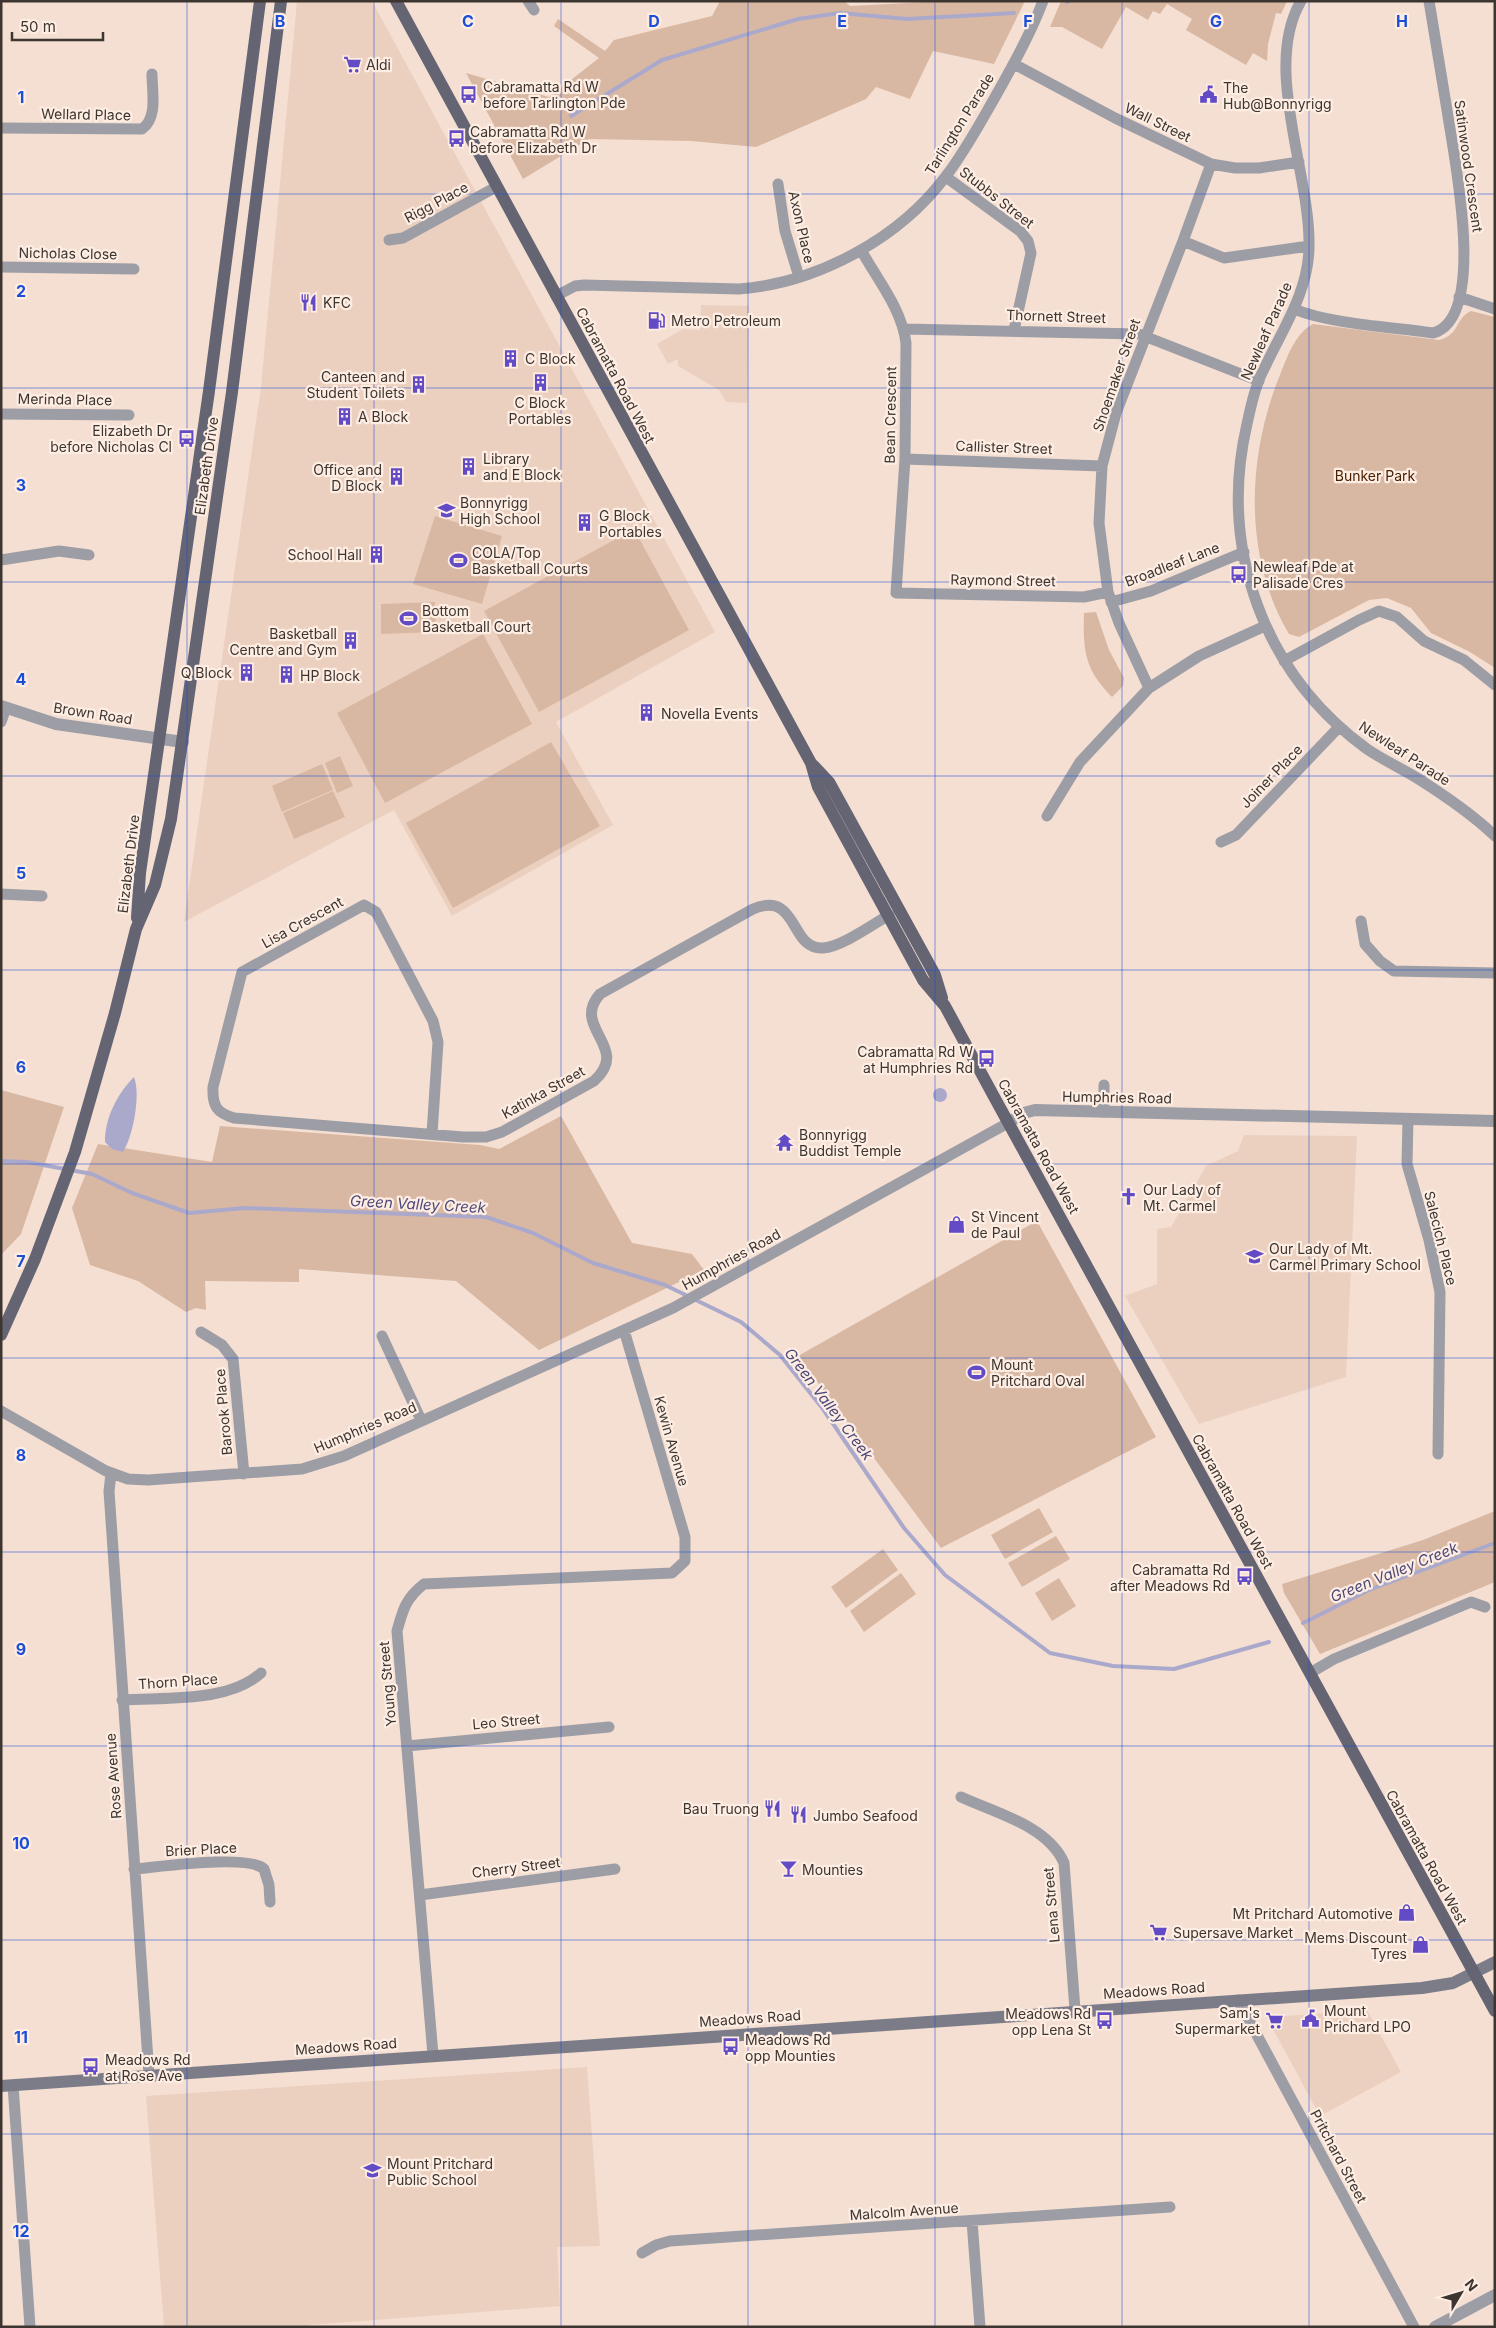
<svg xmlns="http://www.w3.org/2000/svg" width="1496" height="2328" font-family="Inter,sans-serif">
<rect width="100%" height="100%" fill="#f4dfd2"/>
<path fill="#ecd0bf" d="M297 1H372L715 632 556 722 613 825 452 916 394 810 184 922 261 387Z
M701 305 749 306 747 403 726 402 719 390 678 366V359L668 364 657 344 683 329 700 330Z
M1244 1135 1357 1136 1346 1377 1199 1424 1125 1296 1157 1284V1229L1171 1227 1206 1166 1238 1151Z
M1367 2010 1401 2072 1320 2116 1268 2020 1272 2017Z
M587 2067 600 2246 557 2247 560 2306 309 2325V2327H164L146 2096Z"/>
<path fill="#d9b8a3" d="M720 1H844L850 6 946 1H1025L994 64 933 51 910 99 876 87 866 99 756 147 691 141 589 139 523 179 466 73 549 97 599 58 554 26 558 19 605 51 614 40 712 16Z
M1061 1H1287L1281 14 1276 13 1268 44 1267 61 1253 53 1246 65 1186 30 1192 19 1167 4 1160 14 1153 11 1148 20 1126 7 1102 49 1062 27H1050Z
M1471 311 1495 317V668L1470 652 1431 633 1411 608 1387 598 1369 600 1299 637 1289 634C1242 555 1247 452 1282 370 1288 354 1297 332 1313 324L1439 340C1460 335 1455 318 1471 311Z
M435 516 502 536 482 604 413 584Z
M634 529 689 630 539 712 484 611Z
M435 602 436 632 381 634V604Z
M1096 612 1109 650 1124 678 1123 686 1112 697C1084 669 1083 650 1084 613Z
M483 634 532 724 385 803 337 713Z
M551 742 600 826 453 908 406 823Z
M340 756 353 786 337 793 325 763Z
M322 764 333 790 282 812 272 786Z
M333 791 345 817 294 839 283 813Z
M1 1090 64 1107 21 1234 1 1255Z
M561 1116 632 1243 692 1254 704 1270 539 1350 456 1281 299 1269V1282L205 1281 206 1310 196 1308 186 1312 138 1281 90 1265 72 1208 98 1144 212 1162 220 1126 480 1145 499 1149Z
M1037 1221 1156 1437 941 1548 798 1356Z
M1039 1508 1053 1532 1005 1559 991 1535Z
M1495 1511V1582L1325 1652 1320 1654 1284 1593 1282 1584 1423 1540Z
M1056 1536 1070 1559 1022 1587 1008 1563Z
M883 1549 898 1570 846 1608 831 1587Z
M901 1573 916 1594 864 1632 850 1611Z
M1059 1578 1076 1606 1052 1621 1035 1593Z"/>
<path fill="#aaa9cb" d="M134 1077C141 1094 133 1137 123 1152L112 1149 105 1142C105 1118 117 1094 134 1077Z
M933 1095a7 7 0 1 1 14 0a7 7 0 1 1-14 0Z"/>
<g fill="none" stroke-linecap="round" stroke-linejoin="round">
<path stroke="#aaa9cb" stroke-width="4" d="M1067 2 1069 1
M571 116 662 60 798 19 840 13 907 19 1014 13
M1 1161 27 1162 92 1174 132 1193 189 1213 245 1208 486 1217 533 1233 593 1263 665 1285 741 1322 780 1355 823 1409 904 1528 945 1575 1050 1653 1113 1666 1174 1669 1269 1642
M1303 1623 1369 1590 1495 1543"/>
<path stroke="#9d9da6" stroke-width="11" d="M528 1 534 10
M1301 1C1262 68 1311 173 1309 248 1308 293 1282 330 1264 369 1255 386 1251 406 1247 424 1218 549 1264 674 1367 749 1383 760 1401 768 1417 778 1444 795 1472 814 1495 836
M1014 64 1115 118 1211 164 1235 168H1259L1299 162
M1 128 142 129C158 118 152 92 152 74
M946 177 1020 231 1028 241 1031 253 1014 330
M778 184 785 231 799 277
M389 240 403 238 496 187
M1183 241 1224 258 1309 246
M861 250C877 279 902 309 906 343L905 459 896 593 1084 597 1108 592
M1 267 134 269
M556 296 575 286 584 285 739 289C817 283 899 239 946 176 964 153 979 125 994 99 1012 67 1030 35 1043 1
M1459 297 1495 309
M1294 309C1330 324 1393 327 1433 333 1489 318 1453 152 1447 110 1441 74 1435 38 1429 1
M904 329 1139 334 1259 381
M1 414 129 415
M905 459 1102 466
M1 560 59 551 89 555
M1111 602 1151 591 1244 552
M1284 661 1359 620 1379 611 1397 617 1424 641 1464 660 1495 685
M1149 688 1119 623 1108 592 1099 523 1102 466 1116 413 1183 241 1211 164
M1 722 6 708
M1047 816 1080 762 1149 688 1199 656 1265 626
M1221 842 1236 835 1339 727
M1 894 42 896
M1361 921 1365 944 1380 961 1394 971 1495 973
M1104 1085V1112
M1408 1119 1407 1164 1429 1240 1440 1292 1438 1454
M432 1134 438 1042 433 1021 376 912 364 905 242 972 213 1087C212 1106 217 1113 234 1118L463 1137H486L502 1132 594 1081C632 1047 570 1028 600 994L753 909C799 890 789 950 823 948 841 947 872 925 889 915
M201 1332 222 1345 233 1359 244 1474
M382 1336 421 1420
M1 1411 106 1471 128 1479 148 1480 302 1469 344 1456 673 1308 1008 1123
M111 1474 109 1491 149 2075
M1310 1673 1334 1659 1471 1602 1485 1607
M122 1700C165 1697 228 1703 261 1673
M407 1746 609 1727
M961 1797C996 1813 1048 1826 1064 1863L1075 2010
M134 1869C159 1867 248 1854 264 1869L269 1885 270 1902
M420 1895 615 1869
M1238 2000 1414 2327
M433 2055 397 1631C403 1609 406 1598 424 1584L672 1573 685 1561V1537L624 1330
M13 2085 30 2327
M972 2221 980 2327
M642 2253 656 2245 670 2241 1170 2207"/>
<path stroke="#9d9da6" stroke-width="12" d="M1 706 56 724 183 742
M1008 1123 1024 1113 1035 1110 1495 1121
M1435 2327 1495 2295"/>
<path stroke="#7c7c89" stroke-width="12" d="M1 2086 1422 1988 1453 1983 1495 1962"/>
<path stroke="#646473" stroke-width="12" d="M396 1 811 763 818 787 923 980 945 1006 992 1093 1495 2011
M813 765 829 782 935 975 942 998
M137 918 140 873 209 391 260 1
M1 1335 35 1259 75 1152 115 1013 136 929 155 885 171 819 232 392 281 1"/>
</g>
<path fill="none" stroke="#1d4ed8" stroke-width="1" stroke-opacity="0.55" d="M187 1V2327M374 1V2327M561 1V2327M748 1V2327M935 1V2327M1122 1V2327M1309 1V2327M1 194H1495M1 388H1495M1 582H1495M1 776H1495M1 970H1495M1 1164H1495M1 1358H1495M1 1552H1495M1 1746H1495M1 1940H1495M1 2134H1495"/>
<defs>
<symbol id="supermarket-bare" viewBox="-9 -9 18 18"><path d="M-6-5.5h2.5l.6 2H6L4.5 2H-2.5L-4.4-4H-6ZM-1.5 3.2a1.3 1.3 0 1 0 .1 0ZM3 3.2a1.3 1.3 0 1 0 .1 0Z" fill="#624bc4" stroke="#feede3" stroke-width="2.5" paint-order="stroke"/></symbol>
<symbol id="bus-bare" viewBox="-9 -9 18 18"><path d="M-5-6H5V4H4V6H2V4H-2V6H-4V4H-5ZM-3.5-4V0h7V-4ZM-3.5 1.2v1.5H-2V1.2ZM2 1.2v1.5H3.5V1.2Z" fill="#624bc4" stroke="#feede3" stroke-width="2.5" paint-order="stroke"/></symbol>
<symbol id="civic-bare" viewBox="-9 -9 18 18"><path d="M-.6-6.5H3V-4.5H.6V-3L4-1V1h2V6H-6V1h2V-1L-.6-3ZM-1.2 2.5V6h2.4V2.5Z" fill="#624bc4" stroke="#feede3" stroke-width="2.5" paint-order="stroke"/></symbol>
<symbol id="restaurant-bare" viewBox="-9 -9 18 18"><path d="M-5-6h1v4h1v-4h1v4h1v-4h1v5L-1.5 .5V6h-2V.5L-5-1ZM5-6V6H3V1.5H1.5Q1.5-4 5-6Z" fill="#624bc4" stroke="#feede3" stroke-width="2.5" paint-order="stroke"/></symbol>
<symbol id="fuel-bare" viewBox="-9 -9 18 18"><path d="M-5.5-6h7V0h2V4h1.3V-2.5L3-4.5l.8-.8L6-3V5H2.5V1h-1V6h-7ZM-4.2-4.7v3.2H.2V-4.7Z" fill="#624bc4" stroke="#feede3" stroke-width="2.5" paint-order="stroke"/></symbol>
<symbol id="building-bare" viewBox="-9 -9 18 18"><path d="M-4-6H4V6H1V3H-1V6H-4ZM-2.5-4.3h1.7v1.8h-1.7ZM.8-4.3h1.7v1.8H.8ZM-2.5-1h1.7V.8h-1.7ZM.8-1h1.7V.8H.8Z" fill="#624bc4" stroke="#feede3" stroke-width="2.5" paint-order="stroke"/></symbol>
<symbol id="school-bare" viewBox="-9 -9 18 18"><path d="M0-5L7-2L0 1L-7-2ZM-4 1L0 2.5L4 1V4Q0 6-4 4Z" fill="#624bc4" stroke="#feede3" stroke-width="2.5" paint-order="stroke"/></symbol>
<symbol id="stadium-bare" viewBox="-9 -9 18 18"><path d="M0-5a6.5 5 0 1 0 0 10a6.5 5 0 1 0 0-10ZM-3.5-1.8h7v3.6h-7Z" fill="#624bc4" stroke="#feede3" stroke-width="2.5" paint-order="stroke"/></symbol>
<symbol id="temple-bare" viewBox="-9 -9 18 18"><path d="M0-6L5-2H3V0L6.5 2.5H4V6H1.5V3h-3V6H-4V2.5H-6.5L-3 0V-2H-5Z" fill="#624bc4" stroke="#feede3" stroke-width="2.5" paint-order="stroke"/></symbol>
<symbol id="church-bare" viewBox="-9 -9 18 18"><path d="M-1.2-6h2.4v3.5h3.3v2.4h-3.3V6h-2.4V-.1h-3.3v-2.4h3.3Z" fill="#624bc4" stroke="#feede3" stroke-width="2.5" paint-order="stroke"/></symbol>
<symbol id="shop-bare" viewBox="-9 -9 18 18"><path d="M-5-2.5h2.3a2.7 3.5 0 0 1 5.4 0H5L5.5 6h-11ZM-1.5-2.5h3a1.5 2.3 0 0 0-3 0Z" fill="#624bc4" stroke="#feede3" stroke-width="2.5" paint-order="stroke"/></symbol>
<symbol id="bar-bare" viewBox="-9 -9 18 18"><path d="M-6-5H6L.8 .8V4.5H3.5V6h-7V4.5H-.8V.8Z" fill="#624bc4" stroke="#feede3" stroke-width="2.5" paint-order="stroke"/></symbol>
</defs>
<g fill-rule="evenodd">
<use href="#supermarket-bare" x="340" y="52" width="25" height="25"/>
<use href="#bus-bare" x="456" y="82" width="25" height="25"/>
<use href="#civic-bare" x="1196" y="82" width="25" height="25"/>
<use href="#bus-bare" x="444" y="126" width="25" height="25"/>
<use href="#restaurant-bare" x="296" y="290" width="25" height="25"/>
<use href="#fuel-bare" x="644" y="308" width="25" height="25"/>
<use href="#building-bare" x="498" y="346" width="25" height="25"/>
<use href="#building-bare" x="528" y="370" width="25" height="25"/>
<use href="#building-bare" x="406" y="372" width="25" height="25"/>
<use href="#building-bare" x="332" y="404" width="25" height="25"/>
<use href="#bus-bare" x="174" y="426" width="25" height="25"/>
<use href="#building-bare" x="456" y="454" width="25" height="25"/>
<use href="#building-bare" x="384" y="464" width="25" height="25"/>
<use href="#school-bare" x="434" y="498" width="25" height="25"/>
<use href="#building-bare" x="572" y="510" width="25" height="25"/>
<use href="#building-bare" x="364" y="542" width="25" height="25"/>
<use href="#stadium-bare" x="446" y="548" width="25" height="25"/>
<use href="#bus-bare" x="1226" y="562" width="25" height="25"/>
<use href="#stadium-bare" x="396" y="606" width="25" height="25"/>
<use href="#building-bare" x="338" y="628" width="25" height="25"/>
<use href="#building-bare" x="234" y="660" width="25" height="25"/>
<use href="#building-bare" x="274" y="662" width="25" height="25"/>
<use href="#building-bare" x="634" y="700" width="25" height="25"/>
<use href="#bus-bare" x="974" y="1046" width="25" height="25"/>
<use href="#temple-bare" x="772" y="1130" width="25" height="25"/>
<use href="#church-bare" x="1116" y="1184" width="25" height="25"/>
<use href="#shop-bare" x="944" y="1212" width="25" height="25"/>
<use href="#school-bare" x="1242" y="1244" width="25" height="25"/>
<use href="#stadium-bare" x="964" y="1360" width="25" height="25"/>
<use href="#bus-bare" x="1232" y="1564" width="25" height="25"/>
<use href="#restaurant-bare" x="760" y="1796" width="25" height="25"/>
<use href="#restaurant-bare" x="786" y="1802" width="25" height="25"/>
<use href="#bar-bare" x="776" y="1856" width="25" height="25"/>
<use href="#shop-bare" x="1394" y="1900" width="25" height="25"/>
<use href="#supermarket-bare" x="1146" y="1920" width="25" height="25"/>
<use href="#shop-bare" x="1408" y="1932" width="25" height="25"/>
<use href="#civic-bare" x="1298" y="2006" width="25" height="25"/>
<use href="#supermarket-bare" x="1262" y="2008" width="25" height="25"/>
<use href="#bus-bare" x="1092" y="2008" width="25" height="25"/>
<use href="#bus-bare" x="718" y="2034" width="25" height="25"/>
<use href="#bus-bare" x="78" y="2054" width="25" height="25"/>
<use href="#school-bare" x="360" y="2158" width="25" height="25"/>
</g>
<g text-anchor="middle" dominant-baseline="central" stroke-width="4.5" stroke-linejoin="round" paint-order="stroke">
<g font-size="14" fill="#3d3530" stroke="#feede3" text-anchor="start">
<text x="366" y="64">Aldi</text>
<text x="483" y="86">Cabramatta Rd W<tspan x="483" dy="16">before Tarlington Pde</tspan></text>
<text x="1223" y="87">The<tspan x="1223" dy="16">Hub@Bonnyrigg</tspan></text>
<text x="470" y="131">Cabramatta Rd W<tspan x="470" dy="16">before Elizabeth Dr</tspan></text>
<text x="323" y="302">KFC</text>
<text x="671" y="320">Metro Petroleum</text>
<text x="525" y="358">C Block</text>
<text x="405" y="376" text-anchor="end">Canteen and<tspan x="405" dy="16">Student Toilets</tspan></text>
<text x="540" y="402" text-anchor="middle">C Block<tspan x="540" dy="16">Portables</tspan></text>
<text x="358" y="416">A Block</text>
<text x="172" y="430" text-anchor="end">Elizabeth Dr<tspan x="172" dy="16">before Nicholas Cl</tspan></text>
<text x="483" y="458">Library<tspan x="483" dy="16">and E Block</tspan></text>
<text x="382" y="469" text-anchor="end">Office and<tspan x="382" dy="16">D Block</tspan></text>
<text x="460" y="502">Bonnyrigg<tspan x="460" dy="16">High School</tspan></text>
<text x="599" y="515">G Block<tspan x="599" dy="16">Portables</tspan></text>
<text x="472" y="552">COLA/Top<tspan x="472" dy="16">Basketball Courts</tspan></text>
<text x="362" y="554" text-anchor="end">School Hall</text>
<text x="1253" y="566">Newleaf Pde at<tspan x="1253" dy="16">Palisade Cres</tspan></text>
<text x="422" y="610">Bottom<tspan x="422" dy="16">Basketball Court</tspan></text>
<text x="337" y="633" text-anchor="end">Basketball<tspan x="337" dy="16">Centre and Gym</tspan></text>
<text x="232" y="672" text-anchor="end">Q Block</text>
<text x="300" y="675">HP Block</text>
<text x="661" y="713">Novella Events</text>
<text x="973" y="1051" text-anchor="end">Cabramatta Rd W<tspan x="973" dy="16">at Humphries Rd</tspan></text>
<text x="799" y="1134">Bonnyrigg<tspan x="799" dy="16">Buddist Temple</tspan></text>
<text x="1143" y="1189">Our Lady of<tspan x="1143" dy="16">Mt. Carmel</tspan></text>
<text x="971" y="1216">St Vincent<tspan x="971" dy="16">de Paul</tspan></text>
<text x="1269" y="1248">Our Lady of Mt.<tspan x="1269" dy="16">Carmel Primary School</tspan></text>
<text x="991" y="1364">Mount<tspan x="991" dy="16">Pritchard Oval</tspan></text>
<text x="1230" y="1569" text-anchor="end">Cabramatta Rd<tspan x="1230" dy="16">after Meadows Rd</tspan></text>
<text x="759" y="1808" text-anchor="end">Bau Truong</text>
<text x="813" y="1815">Jumbo Seafood</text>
<text x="802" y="1869">Mounties</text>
<text x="1393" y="1913" text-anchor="end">Mt Pritchard Automotive</text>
<text x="1173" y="1932">Supersave Market</text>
<text x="1407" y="1937" text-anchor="end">Mems Discount<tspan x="1407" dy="16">Tyres</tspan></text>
<text x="1324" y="2010">Mount<tspan x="1324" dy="16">Prichard LPO</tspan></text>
<text x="1260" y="2012" text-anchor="end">Sam's<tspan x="1260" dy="16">Supermarket</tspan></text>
<text x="1091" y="2013" text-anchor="end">Meadows Rd<tspan x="1091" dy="16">opp Lena St</tspan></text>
<text x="745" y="2039">Meadows Rd<tspan x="745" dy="16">opp Mounties</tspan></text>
<text x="105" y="2059">Meadows Rd<tspan x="105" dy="16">at Rose Ave</tspan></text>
<text x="387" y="2163">Mount Pritchard<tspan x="387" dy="16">Public School</tspan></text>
</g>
<g font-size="14" fill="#3d3530" stroke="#feede3">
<text transform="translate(86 114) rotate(1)">Wellard Place</text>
<text transform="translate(1158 122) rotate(26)">Wall Street</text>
<text transform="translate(959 124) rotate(-58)">Tarlington Parade</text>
<text transform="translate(1469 166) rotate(82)">Satinwood Crescent</text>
<text transform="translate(997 197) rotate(38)">Stubbs Street</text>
<text transform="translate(436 202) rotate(-28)">Rigg Place</text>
<text transform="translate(802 227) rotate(77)">Axon Place</text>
<text transform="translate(68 253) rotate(1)">Nicholas Close</text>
<text transform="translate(1056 316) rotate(2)">Thornett Street</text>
<text transform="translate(1266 331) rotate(-66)">Newleaf Parade</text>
<text transform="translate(616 375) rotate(62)">Cabramatta Road West</text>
<text transform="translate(1116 375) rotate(-71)">Shoemaker Street</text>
<text transform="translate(65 399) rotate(1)">Merinda Place</text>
<text transform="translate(890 415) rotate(-89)">Bean Crescent</text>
<text transform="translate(1004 447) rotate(2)">Callister Street</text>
<text transform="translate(206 466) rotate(-82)">Elizabeth Drive</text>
<text transform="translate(1172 564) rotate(-21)">Broadleaf Lane</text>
<text transform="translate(1003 580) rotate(1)">Raymond Street</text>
<text transform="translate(93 713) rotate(9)">Brown Road</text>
<text transform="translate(1405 753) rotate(33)">Newleaf Parade</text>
<text transform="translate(1271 776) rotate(-46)">Joiner Place</text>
<text transform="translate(128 864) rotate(-83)">Elizabeth Drive</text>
<text transform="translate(302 922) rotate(-29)">Lisa Crescent</text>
<text transform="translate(543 1092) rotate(-29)">Katinka Street</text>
<text transform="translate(1117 1097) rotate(1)">Humphries Road</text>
<text transform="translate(1039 1146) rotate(61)">Cabramatta Road West</text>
<text transform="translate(1441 1238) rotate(76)">Salecich Place</text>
<text transform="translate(731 1259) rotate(-29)">Humphries Road</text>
<text transform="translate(223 1412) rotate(-95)">Barook Place</text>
<text transform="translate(365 1427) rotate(-23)">Humphries Road</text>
<text transform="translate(672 1441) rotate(74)">Kewin Avenue</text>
<text transform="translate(1233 1501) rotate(61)">Cabramatta Road West</text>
<text transform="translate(178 1681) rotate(-4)">Thorn Place</text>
<text transform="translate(387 1684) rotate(-95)">Young Street</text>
<text transform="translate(506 1721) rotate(-5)">Leo Street</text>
<text transform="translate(113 1776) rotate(-94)">Rose Avenue</text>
<text transform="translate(201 1849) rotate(-3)">Brier Place</text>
<text transform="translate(1427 1857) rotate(61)">Cabramatta Road West</text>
<text transform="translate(516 1867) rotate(-7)">Cherry Street</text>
<text transform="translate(1051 1905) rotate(-95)">Lena Street</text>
<text transform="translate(1154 1990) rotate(-4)">Meadows Road</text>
<text transform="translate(750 2018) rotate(-4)">Meadows Road</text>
<text transform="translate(346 2046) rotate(-4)">Meadows Road</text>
<text transform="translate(1339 2156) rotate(62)">Pritchard Street</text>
<text transform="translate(904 2211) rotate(-4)">Malcolm Avenue</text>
</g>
<g font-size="14" fill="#4b2000" stroke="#feede3">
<text x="1375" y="475">Bunker Park</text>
</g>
<g font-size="15" font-style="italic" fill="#4c4878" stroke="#feede3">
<text transform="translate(418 1204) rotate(3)">Green Valley Creek</text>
<text transform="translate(829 1404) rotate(53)">Green Valley Creek</text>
<text transform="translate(1394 1572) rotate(-22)">Green Valley Creek</text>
</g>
</g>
<g font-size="16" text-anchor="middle" font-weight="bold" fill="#1d4ed8" stroke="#feede3" stroke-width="4.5" stroke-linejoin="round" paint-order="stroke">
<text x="280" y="27">B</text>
<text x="468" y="27">C</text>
<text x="654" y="27">D</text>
<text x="842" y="27">E</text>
<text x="1028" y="27">F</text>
<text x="1216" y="27">G</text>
<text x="1402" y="27">H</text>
<text x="21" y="103">1</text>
<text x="21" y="297">2</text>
<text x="21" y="491">3</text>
<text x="21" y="685">4</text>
<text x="21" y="879">5</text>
<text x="21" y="1073">6</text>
<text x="21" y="1267">7</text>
<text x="21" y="1461">8</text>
<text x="21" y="1655">9</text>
<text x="21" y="1849">10</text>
<text x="21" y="2043">11</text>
<text x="21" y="2237">12</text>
</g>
<rect width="1496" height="2328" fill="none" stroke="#3d3530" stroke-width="5"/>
<g transform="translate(1461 2293) rotate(52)" stroke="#feede3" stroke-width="4" paint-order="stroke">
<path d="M0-4L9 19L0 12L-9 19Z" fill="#3d3530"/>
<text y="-8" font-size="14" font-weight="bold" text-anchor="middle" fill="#3d3530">N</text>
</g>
<path d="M12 32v8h91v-8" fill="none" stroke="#3d3530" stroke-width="2.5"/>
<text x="20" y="32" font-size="15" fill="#3d3530" stroke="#feede3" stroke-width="4" paint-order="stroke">50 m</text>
</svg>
